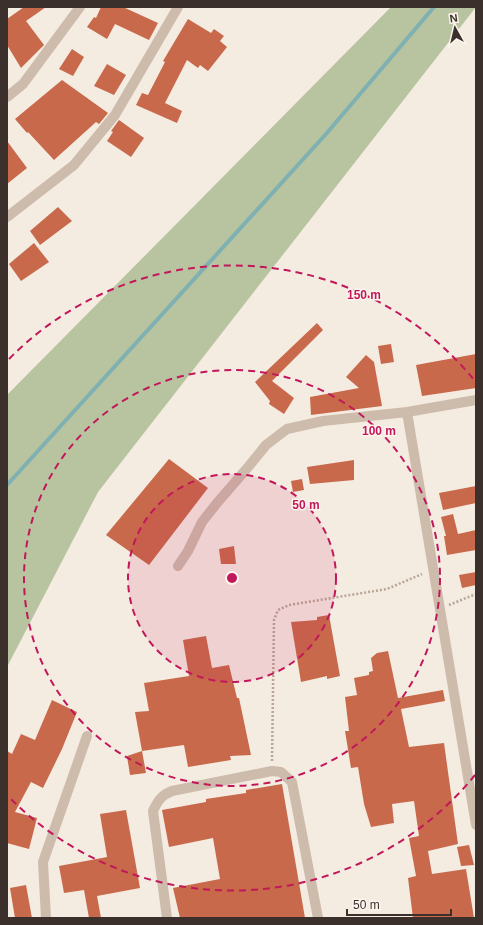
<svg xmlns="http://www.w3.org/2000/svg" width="483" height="925" font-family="Arial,sans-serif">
<rect width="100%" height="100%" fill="#f4ebe1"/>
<path fill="#b8c4a0" d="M391 7H476L98 492 7 667V395Z"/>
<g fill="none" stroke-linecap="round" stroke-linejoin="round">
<path stroke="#7fb0b2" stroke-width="4" d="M7 485 326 134 434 7"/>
</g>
<path fill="#c8694b" d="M24 7H46L26 21 44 45 21 68 7 45V19Z
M101 7H123L158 23 149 40 115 24 107 39 87 27 94 17 96 18Z
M188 19 211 33 214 29 224 36 220 41 227 47 208 71 200 65 198 68 187 60 165 103 182 111 177 123 136 105 142 93 148 95 165 62 163 61Z
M72 49 84 57 73 76 59 69Z
M107 64 126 75 114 95 94 86Z
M62 80 108 113 99 124 96 122 54 160 28 132 27 133 15 119Z
M119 120 144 138 131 157 107 141 113 132 111 131Z
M7 141 27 168 7 184Z
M58 207 72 221 40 245 30 231Z
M34 243 49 262 21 281 9 264Z
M317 323 323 330 272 381 294 398 284 414 269 404 270 401 255 382Z
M391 344 394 362 381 364 378 346Z
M476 354V388L422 396 416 365Z
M366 355 374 362 382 406 311 415 310 397 359 388 346 377Z
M169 459 208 488 149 565 106 535Z
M354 460V480L310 484 307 467Z
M302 479 304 490 293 492 291 481Z
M476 486V503L443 510 439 493Z
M453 514 458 534 476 530V550L447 555 444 536H446L441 517Z
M234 546 236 564H221L219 549Z
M476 572V585L462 588 459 575Z
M329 615 340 676 327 679V676L301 682 291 622 317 620V617Z
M206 636 212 668 229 665 237 698H239L251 755 230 756 231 760 188 767 184 745 142 751 135 712 149 711 144 683 189 676 183 640Z
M388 651 398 698 443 690 445 701 401 709 409 747 444 743 458 844 428 851 432 874 466 869 474 918H413L408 878 416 876 409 838 419 836 414 801 392 804 394 823 371 827 364 804 358 767 351 768 345 731H349L345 697 357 695 354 678 369 675V672L373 671 371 658 377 653Z
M52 700 77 712 62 749 43 788 31 782 15 812 37 818 29 849 7 843V751L12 754 21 734 35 740Z
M142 751 146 773 130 775 127 756Z
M282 784 305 918H180L173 888 220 879 213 838 169 847 162 810 206 802V799L246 793V790Z
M126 810 140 888 97 896 101 918H89L84 890 64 893 59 866 107 857 100 814Z
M469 845 474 865 461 866 457 847Z
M26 885 32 918H15L10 888Z"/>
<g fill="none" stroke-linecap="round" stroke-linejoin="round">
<path stroke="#b9a596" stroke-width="2.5" stroke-dasharray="2 2" stroke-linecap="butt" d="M449 605 476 594
M272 761 274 620 278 610 289 605 387 589 422 574"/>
<path stroke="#cdbbac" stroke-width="10" d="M7 97 23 84 80 7
M7 217 74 165 115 115 178 7
M407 412 476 825
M178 566 188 551 202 522 217 503 249 466 266 445 287 429 323 421 407 412 476 400
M46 918 43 862 87 736
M167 918 153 811C158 800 162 795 172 791L272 771 281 772 292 782 318 918"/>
</g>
<circle cx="232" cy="578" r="104" fill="#c2185b" fill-opacity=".12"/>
<g fill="none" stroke="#c2185b" stroke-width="2" stroke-dasharray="7 5">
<circle cx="232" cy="578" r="104"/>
<circle cx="232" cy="578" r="208"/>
<path d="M475 775A313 313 0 0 1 9 797M9 359A313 313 0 0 1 475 381"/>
</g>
<circle cx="232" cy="578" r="6" fill="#c2185b" stroke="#fbf5ee" stroke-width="2"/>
<g font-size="12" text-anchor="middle" font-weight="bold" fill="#c2185b" stroke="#fbf5ee" stroke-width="3" stroke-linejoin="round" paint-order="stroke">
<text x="364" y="299">150 m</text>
<text x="379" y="435">100 m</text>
<text x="306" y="509">50 m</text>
</g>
<rect width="483" height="925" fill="none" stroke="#3b302b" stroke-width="16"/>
<g transform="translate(455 28) rotate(352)" stroke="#fbf5ee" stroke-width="3" paint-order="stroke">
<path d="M0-3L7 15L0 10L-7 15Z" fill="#3b302b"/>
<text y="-6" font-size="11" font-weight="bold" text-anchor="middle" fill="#3b302b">N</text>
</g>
<path d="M347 909v6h104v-6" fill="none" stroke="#3b302b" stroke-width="2"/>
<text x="353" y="909" font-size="12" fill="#3b302b" stroke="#fbf5ee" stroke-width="3" paint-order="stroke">50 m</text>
</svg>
